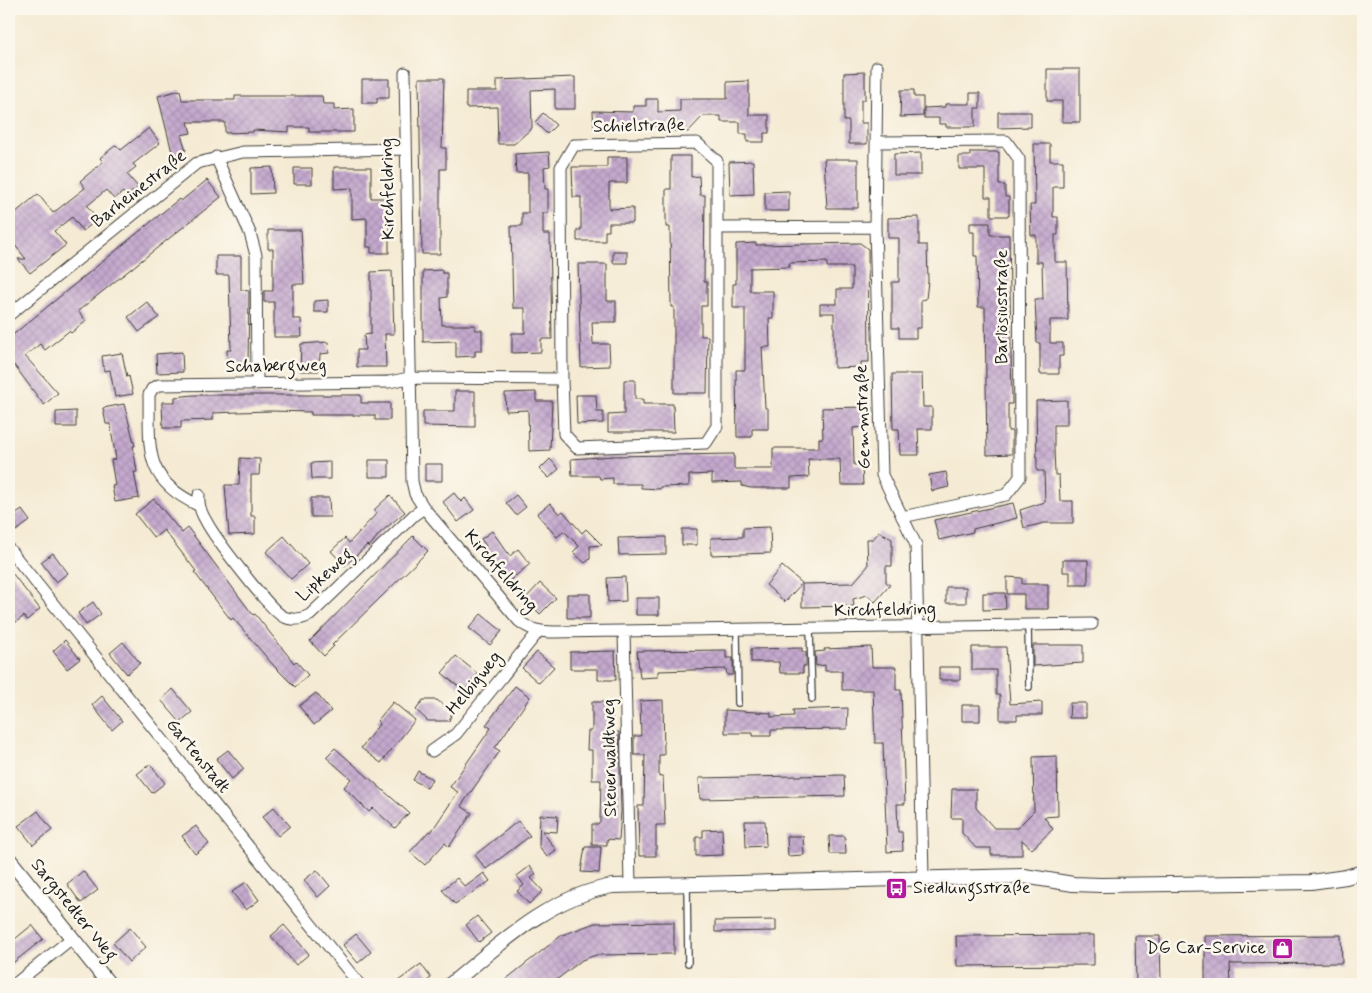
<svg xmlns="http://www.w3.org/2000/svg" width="1372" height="993" font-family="Mynerve,sans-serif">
<defs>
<pattern id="building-cross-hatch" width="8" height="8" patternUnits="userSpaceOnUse" patternTransform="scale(1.25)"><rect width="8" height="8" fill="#c4a9ce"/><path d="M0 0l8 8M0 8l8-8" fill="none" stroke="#a891b0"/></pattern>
</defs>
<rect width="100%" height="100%" fill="#fbf7ec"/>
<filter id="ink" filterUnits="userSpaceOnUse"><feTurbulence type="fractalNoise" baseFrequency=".02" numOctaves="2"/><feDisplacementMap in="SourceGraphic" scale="10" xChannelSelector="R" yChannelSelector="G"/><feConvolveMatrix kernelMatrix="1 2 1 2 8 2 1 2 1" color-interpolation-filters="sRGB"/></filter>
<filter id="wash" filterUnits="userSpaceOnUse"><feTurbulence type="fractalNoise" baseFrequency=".0096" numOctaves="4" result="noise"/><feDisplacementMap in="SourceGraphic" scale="20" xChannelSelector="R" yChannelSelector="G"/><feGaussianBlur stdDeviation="1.12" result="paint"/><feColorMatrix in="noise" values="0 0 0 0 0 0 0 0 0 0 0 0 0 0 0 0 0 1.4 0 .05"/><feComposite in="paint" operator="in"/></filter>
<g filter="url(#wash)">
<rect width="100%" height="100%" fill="#f5ebd4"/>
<g id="blocks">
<path fill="url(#building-cross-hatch)" d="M1047 69H1080V122H1062V101H1047Z
M865 72V100H861V123H867V144H849V121H844V73Z
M575 77V109H555V89L531 90 532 128 514 144H498L497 107 466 108V91H497V80Z
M419 78H444L442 148H446V169H440V254H422Z
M362 79H389V98H377V103H362Z
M749 81V115H769V133H764V142H747V134H740V122H721V116H703L688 132 674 131V126L633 127V125L613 126V129L594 130 593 111 633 112V106H646V99H658V112L680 111V99H727V82Z
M180 90 182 100H235V96H322L323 104H334V110L354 109V132H309V127H289V132L253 130V132L225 133V122H188L191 133 181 135 186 150 173 156 158 96Z
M901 90H914V97H923V116L900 117Z
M970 93H980V108H975V127H946V124H939V118H924V108L945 107V104H970Z
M998 112H1031V127L998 128Z
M543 113 556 125 547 134 535 122Z
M149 128 160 143 133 164 136 167 127 174 138 187 127 196 123 192 114 199 106 190 87 206 98 219 83 231 72 217 54 231 66 245 30 273 18 259H26L9 238V218L38 194 53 213 85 188 80 181 103 162 100 158 116 145 121 150Z
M1034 144H1050V161H1063V187H1053V217H1058V235H1055V262H1067L1068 320H1050V343H1063V356H1059V374H1040V343H1037L1035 299H1043L1042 262H1036V235H1031L1030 205H1035Z
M549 152 550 166 544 167 545 189H548V213H543V234H550L552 339H541V352L512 353V333H525V308H513L511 226H522V213H528V173H516L515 154Z
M970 152H999V185H1005V197H1009V216H991V197H985V169H959V156H970Z
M921 153V175H894V154Z
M671 156H691V177L699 176 700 195H705L704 282H707V306H701V336H708L707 393H674V307H671L670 227H666V189H671Z
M607 157H627V183H609V209L633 208V223H609V231H605V241H577V230H581V197H573L572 167H607Z
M824 159H858V208H827Z
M753 161 754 194 730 195 729 162Z
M272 167 273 193 251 194V168Z
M334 167H371V198H389V253H371V247H367V218L352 219V188L334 189Z
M294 168H312V184H294Z
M207 180 221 197 78 311 86 321 71 333 69 331 45 350 40 344 25 356 58 393 44 405 14 365 9 369V338L179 199 181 201Z
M789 191V211H765V192Z
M919 217V245H927L928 281 926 299 921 300V328H916V338H899V328H892V282H899V238H888V218Z
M970 223H990V235H1009L1012 404H1008V431H1012V454L987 455 985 307H978L977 256H974V232H970Z
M268 230H301L304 284H293V319H301L302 337H274V302H264V291H273V249H268Z
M756 243V245L860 243 868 249 869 362H861V367L834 368V313H820V304H837V289H852V267H827V262L789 263 790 267 750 268V291H773V318H769L770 347H762L765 408H768V429H752V437H737L736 370H745V308H733V284H736V244Z
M613 251H627V263H613Z
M216 256H241V290L249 291 248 368H228L227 350H231L229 275H216Z
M578 264H607V301H616V322H592L593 344H609L610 366 581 367Z
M442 270V273H447V297L441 298 442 325H475V330H482V351H475V356L456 357V341L423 342V271Z
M392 271 394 334H385L386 367H357V350H365L364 335 371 334V272Z
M328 300V312H314V301Z
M147 302 159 317 139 332 128 317Z
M328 342 329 353 320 354 319 371H300L301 344Z
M182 352 183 372 157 373 156 354Z
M122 353 127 377 129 376 133 394 115 397 110 370 104 371 102 356Z
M892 374H922L923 407H932V429H918L919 455H900L899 429H893Z
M624 380H635V399H643V404H673L674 432H608V415L624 414Z
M455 391H475V427L423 426V411H455Z
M536 392V401H552L550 450 529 451 528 410 506 411 505 393Z
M193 395H361V403H390V420H375V415H311V412L270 411 238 412 213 413V420L181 421V428H163L162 402H175V397Z
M576 395H596L597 412H603V423L577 424Z
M1067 400V425H1054V448L1055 475H1059L1060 501H1073V523H1044L1024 528 1020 510 1045 502 1044 471H1037L1036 401Z
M124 404 135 446H133L137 472H134L139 498 115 502 112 486 115 485 111 460 116 459 110 424H106L103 408Z
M865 407V427L853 428 854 465H862L863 485H841L840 459H808L809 477 791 478V488H751L742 486V482L712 483V474L689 475V486L660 487V489L641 488V484H613V478L600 479 599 476H572L571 459 613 456 734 454V469H773V448H819V438H823L822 408Z
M76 411V427H56V412Z
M240 458 260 459 259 475H251V516H255V534L229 535 225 485H239Z
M550 459 559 469 549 478 540 469Z
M369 460H389V477H369Z
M330 462V479H312L311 463Z
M425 464H442V481H425Z
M946 472 949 487 932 491 929 475Z
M454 493 461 502 465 498 474 510 458 522 443 502Z
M390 495 405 512 380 533 369 547 367 545 345 566 331 551 345 538 349 543 377 513 374 510Z
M516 495 526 507 516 515 506 503Z
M311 498H329L330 517H311Z
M154 499 182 533 188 528 253 615 255 614 294 663 296 661 308 675 295 687 274 666 233 618 231 620 194 572 196 571 164 530 154 538 135 514Z
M550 503 559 514 563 511 582 533 586 529 602 545 590 546V559L585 563 573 552 579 546 564 531 557 537 537 514Z
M1013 503 1017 518 973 529V532L939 540 934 520Z
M22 510 30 521 16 531 9 519Z
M770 527 771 553 711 555V538L743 537V528Z
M682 529H697V545H682Z
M492 531 510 556 518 549 530 564 508 582 481 550 486 546 481 539Z
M879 532 892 539V566H886V582L890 585 875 602 867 595 853 599 854 606 802 607V584L853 583 868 566 867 539H873Z
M284 536 308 564 291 579 266 552Z
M413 536 428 551 332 645 334 646 324 656 310 641Z
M666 537V554L619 555 618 538Z
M53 553 68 573 56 582 41 562Z
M1063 560H1088V585H1070V572H1063Z
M782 566 802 583 785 602 766 585Z
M9 569 40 609 27 620 24 616 9 627Z
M625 577 626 601 608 602 607 578Z
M1007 577 1022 578V584H1048V609H1024V594H1007Z
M540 583 556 598 540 614 525 599Z
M946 587H966V603H946Z
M983 593H1005L1006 609 983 610Z
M567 594H590V618H567Z
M636 598H659V615H636Z
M93 602 101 614 86 625 78 613Z
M481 614 502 631 490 645 469 628Z
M65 640 80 659 67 669 53 651Z
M123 642 140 663 127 674 110 653Z
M1033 645H1083V663L1033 666Z
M871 647 872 667H896V690H901L905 804H897L898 832H902L903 851 887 852 883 743H875L873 690H842V671H825V665L816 666 815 652 825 651 824 649Z
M972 647H1006L1010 704 1042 702V715H1017V720H1000V695H996V670H972Z
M802 648V652H806V666H803V673H780L779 662H751V649Z
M726 650V658H733V675H727L726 669 658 671V677L640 678 637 651Z
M615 651 616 680H598V669H570V652Z
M537 652 554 667 539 683 522 668Z
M456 656 478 674 464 691 442 673Z
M939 667H960V680H939Z
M515 686 530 697 495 748 500 751 461 806 472 813 449 847 445 843 425 865 410 852 429 831 431 832 458 792 450 787 491 728 486 725Z
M173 689 192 712 180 722 161 700Z
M316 693 331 711 314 725 299 706Z
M102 696 122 721 112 730 92 705Z
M423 700H437L452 712 449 721H428L416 710Z
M663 700 664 755H659V777L663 776 665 825H656V856H639L638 806H644L645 755H634V736H641L640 701Z
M393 702 415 720 381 763 361 748 380 723 377 721Z
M592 702H612V732H619L621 811 619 840 607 839V845H592V824H598L600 821 601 780H592V750H587L588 731H592Z
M1070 703H1086V718H1069Z
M962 705H980V721H962Z
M848 708 847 729 771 730V736H753V733H725V710L771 713V717L794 716 793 710Z
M335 748 409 813 395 828 373 808 369 812 344 787 351 779 326 757Z
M228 750 244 769 232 779 216 759Z
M1057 756 1058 816 1044 817 1053 829 1032 849 1022 840V855H991V848H976L962 833V818H951L952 789H976V808L994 828H1017L1034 811 1033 757Z
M150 764 165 783 152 793 137 774Z
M418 771 432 779 427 788 413 780Z
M844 775 845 796 700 799 699 778Z
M274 807 290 826 278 836 262 817Z
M38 811 52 830 33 845 18 826Z
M540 815 558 816 557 832 542 831 556 850 547 857 539 846Z
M518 821 530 836 486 869 475 855Z
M745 821H765L766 846 746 847Z
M196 826 209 844 195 854 182 836Z
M722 829 723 855 696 856V837H703V830Z
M787 836H803L804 855 788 856Z
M829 836H845L846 854H830Z
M585 847H601L599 873 581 872Z
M530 866 536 874 531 878 543 891 529 904 517 891 524 885 517 876Z
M317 870 330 886 318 897 304 880Z
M83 871 98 890 81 903 67 884Z
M484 873 490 881 455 904 442 890 457 878 465 887Z
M246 882 259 900 246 910 232 892Z
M477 916 491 933 479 942 466 925Z
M776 920V931L715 932V921Z
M674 922V954L596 955 582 960 551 984H500L562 935 595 923Z
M32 925 43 939 9 966V944Z
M284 925 309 954 296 965 271 936Z
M130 928 146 947 129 962 113 943Z
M356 934 371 952 358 963 343 945Z
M1094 935V965L957 966 956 936Z
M1341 935 1342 963 1230 964 1231 984H1205V936Z
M1135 936H1160L1161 984H1136Z
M421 964 431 978 423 984H394Z"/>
</g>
</g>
<g filter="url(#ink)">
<use href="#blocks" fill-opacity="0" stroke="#3d3b38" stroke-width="1"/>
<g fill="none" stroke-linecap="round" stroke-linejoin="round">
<defs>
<path id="service" d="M1028 625 1029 687
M810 629 812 699
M737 630 738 703
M687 885 688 963"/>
<path id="minor" d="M877 67 875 227 882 475 916 545 923 878
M405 73 412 481 415 494 424 508 519 621C530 630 540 632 555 632L1092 624
M877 142 1006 141 1019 159 1020 477 1006 495 902 517
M216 157 250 233 256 255 257 383
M718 228 875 227
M9 315 197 163 243 152 405 149
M199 495C198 505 201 513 206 521 214 537 271 612 284 617 293 621 302 619 310 615L414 515 424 508
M198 505C142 479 150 448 149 395L152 389 159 385 389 382 409 378 562 379 561 167 574 145 697 143 717 161V426L706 443 577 448 564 434 562 379
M9 549 359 984
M624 632 630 884
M432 751 456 734 538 632
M15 984 72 938"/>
<path id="tertiary" d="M9 859 109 984
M451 984C500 944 547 898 612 886L1024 876 1073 884 1101 885 1311 882 1346 877 1363 872"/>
</defs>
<use href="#service" stroke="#3d3b38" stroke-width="8"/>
<use href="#minor" stroke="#3d3b38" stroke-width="13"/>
<use href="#tertiary" stroke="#3d3b38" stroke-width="16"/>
<use href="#service" stroke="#fff" stroke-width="5.5"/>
<use href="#minor" stroke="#fff" stroke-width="11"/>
<use href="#tertiary" stroke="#fff" stroke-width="14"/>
</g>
</g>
<defs>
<symbol id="bus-square" viewBox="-11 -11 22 22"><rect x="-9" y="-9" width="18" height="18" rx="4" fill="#b5179e" stroke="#fbf7ec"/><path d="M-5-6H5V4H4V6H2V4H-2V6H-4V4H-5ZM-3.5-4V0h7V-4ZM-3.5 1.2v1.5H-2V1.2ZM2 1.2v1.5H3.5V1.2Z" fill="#fff"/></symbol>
<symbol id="shop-square" viewBox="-11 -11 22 22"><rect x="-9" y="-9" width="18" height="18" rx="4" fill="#b5179e" stroke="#fbf7ec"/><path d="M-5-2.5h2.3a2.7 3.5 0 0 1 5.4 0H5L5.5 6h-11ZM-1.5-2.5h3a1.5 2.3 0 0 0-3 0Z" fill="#fff"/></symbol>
</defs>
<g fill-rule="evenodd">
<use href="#bus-square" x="884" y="876" width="25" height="25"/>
<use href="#shop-square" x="1270" y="936" width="25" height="25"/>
</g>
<g text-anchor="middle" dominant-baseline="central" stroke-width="5" stroke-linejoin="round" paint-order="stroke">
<g font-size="18" fill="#1c1c1c" stroke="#fbf7ec">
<text transform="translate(639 126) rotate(-1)">Schielstraße</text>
<text transform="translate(139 189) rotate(-38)">Barheinestraße</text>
<text transform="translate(388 189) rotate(-91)">Kirchfeldring</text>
<text transform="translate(1002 307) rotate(-90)">Barlösiusstraße</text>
<text transform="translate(276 366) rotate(-1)">Schabergweg</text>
<text transform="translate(863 417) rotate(-92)">Gemmstraße</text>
<text transform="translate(501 571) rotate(49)">Kirchfeldring</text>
<text transform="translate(325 575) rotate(-43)">Lipkeweg</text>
<text transform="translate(885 610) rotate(-1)">Kirchfeldring</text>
<text transform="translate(474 683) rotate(-51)">Helbigweg</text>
<text transform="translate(198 756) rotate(51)">Gartenstadt</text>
<text transform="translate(610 758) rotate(-91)">Steuerwaldtweg</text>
<text transform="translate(74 910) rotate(51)">Sargstedter Weg</text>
</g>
<g font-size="18" fill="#1c1c1c" stroke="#fbf7ec" text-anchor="start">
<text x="913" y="888">Siedlungsstraße</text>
<text x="1266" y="948" text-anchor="end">DG Car-Service</text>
</g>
</g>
<rect width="1372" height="993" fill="none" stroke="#fbf7ec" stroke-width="30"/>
</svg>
